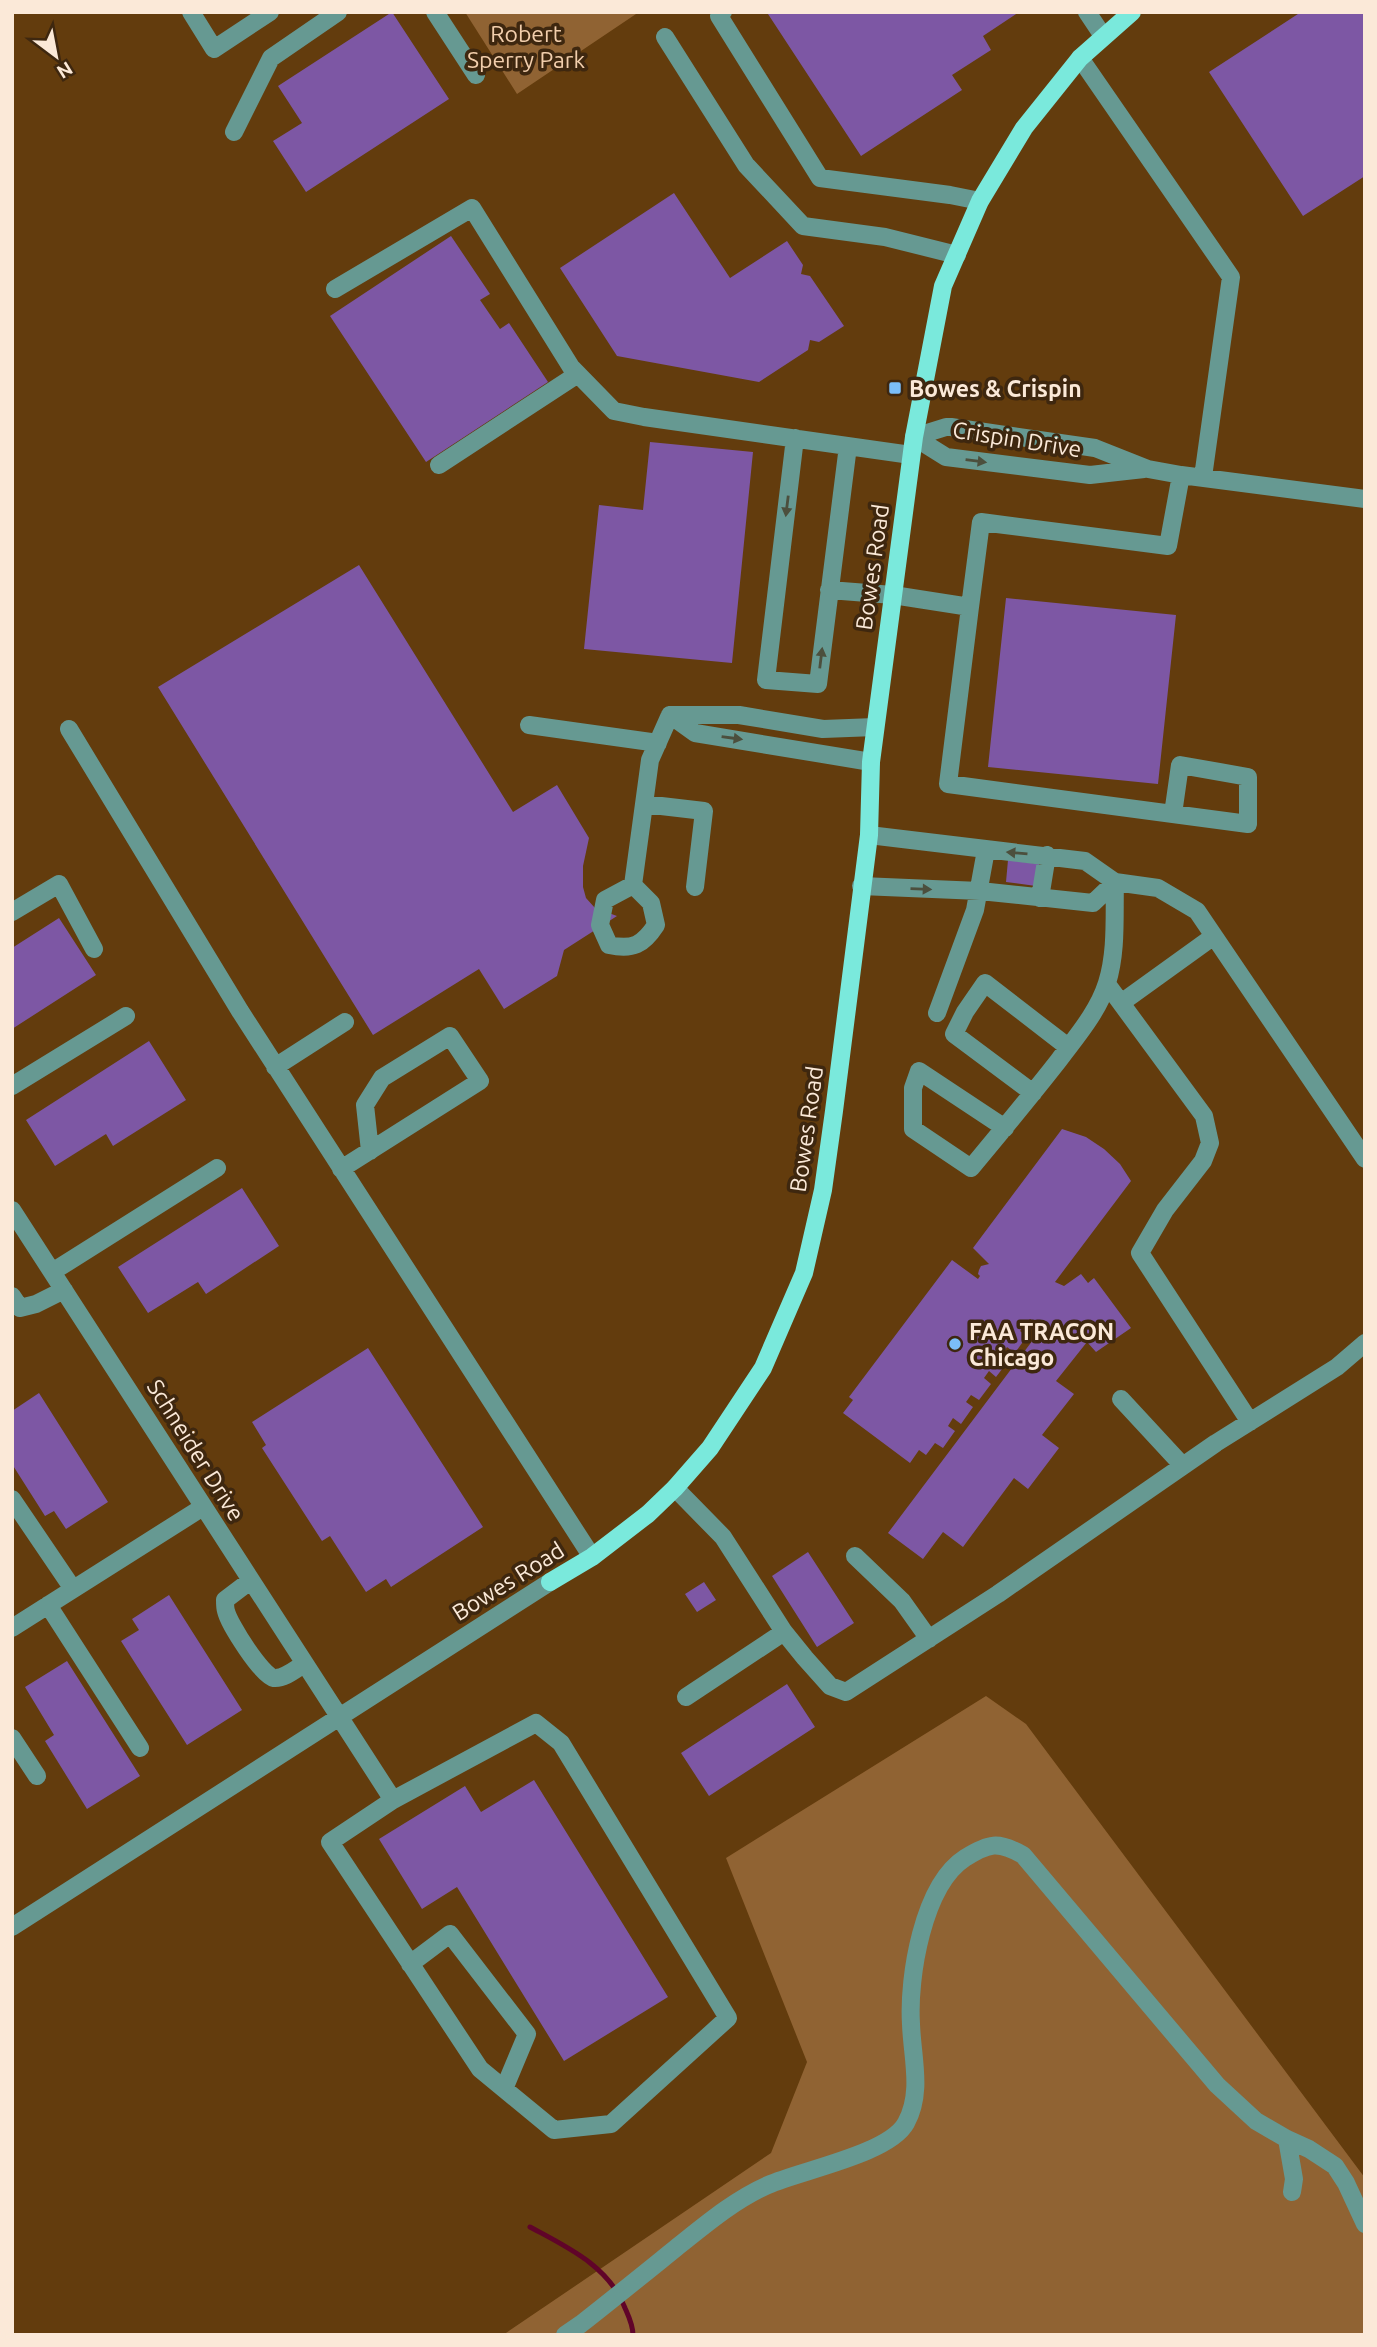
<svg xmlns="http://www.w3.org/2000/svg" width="1377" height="2347" font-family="Ubuntu,sans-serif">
<rect width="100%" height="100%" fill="#633c0d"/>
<path fill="#906333" d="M465 12H639L517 94Z
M986 1696 1026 1724 1365 2178V2335H503L771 2153 807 2062 726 1858Z"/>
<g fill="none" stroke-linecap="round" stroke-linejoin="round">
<path stroke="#600429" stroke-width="5" d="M530 2227C567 2247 609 2266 625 2308 629 2317 633 2325 633 2335"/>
</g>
<path fill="#7d57a4" d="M392 12 449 99 306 192 273 141 302 123 278 86Z
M770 12H1019L983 36 991 50 952 75 962 90 861 156 768 14Z
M1301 12H1365V176L1303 216 1209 72Z
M674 193 730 278 787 241 803 265 801 274 810 276 844 326 819 342 810 340 808 350 759 382 617 356 560 268Z
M451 236 490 294 480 300 500 329 509 323 548 382 426 462 330 316Z
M650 442 753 452 732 663 584 649 599 505 643 510Z
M359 565 513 812 557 785 589 838 583 866V887L586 898 595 908 617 916 564 950 557 976 504 1009 479 969 373 1035 158 687Z
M1006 598 1176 615 1158 784 988 767Z
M1008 860 1039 864 1036 886 1006 882Z
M59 918 96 975 12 1029V948Z
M149 1041 186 1100 113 1146 106 1134 55 1166 26 1120Z
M1062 1129 1086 1137 1104 1149 1120 1164 1131 1181 1055 1282 1064 1286 1081 1274 1088 1283 1094 1278 1131 1328 1096 1352 1087 1342 1056 1381 1074 1394 1042 1435 1059 1448 1028 1489 1014 1478 963 1547 943 1532 923 1559 888 1533 1042 1328 1030 1319 1020 1331 1027 1336 1015 1353 1007 1347 1002 1355 1009 1360 996 1377 989 1371 984 1378 991 1384 979 1400 971 1395 966 1402 973 1407 961 1424 953 1418 948 1426 955 1431 943 1448 935 1443 926 1455 919 1450 910 1463 843 1413 853 1400 849 1397 952 1260 978 1279 980 1276 978 1274 979 1270 981 1266 989 1264 973 1248Z
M242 1188 279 1246 206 1294 198 1282 148 1313 118 1267Z
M368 1348 483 1527 391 1587 386 1579 366 1592 330 1536 322 1541 262 1448 266 1445 252 1422Z
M39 1393 108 1502 66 1529 54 1511 45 1516 12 1464V1411Z
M808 1552 854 1623 817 1647 772 1576Z
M704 1582 716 1600 697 1612 685 1594Z
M169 1595 242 1710 187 1745 121 1641 139 1630 132 1619Z
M67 1661 140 1776 87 1809 45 1741 54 1735 25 1687Z
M787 1684 815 1727 709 1796 681 1753Z
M534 1780 668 1997 564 2061 457 1887 422 1909 379 1839 465 1786 481 1812Z"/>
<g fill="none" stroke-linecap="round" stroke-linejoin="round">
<path stroke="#669992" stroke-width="18" d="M191 12 214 49 270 12
M435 12 476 75
M723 12 719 16 820 178 950 195 980 201
M1087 12 1103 36
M665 37 746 165 803 226 885 237 957 255
M1080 58 1231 277 1203 477
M234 132 271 58 338 12
M335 289 472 208 571 367 614 411 644 417 911 455
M914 437 946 427H951L1095 448 1148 469 1181 475 1365 499
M914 437 946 457 1090 475 1144 469
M795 438 766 680 818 684 848 446
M439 465 578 374
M829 590 893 595 970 607 981 522 1168 546 1181 475
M970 607 948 784 1248 824V777L1180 765 1173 814
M670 715 695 733 871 762
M670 715H739L823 729 875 727
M529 725 658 743
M69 729 240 1011 592 1557
M644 804 704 811 695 887
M633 885 605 900 600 925 609 945C633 950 643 945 656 925L651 903 633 885 650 760 670 715
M861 886 980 891 1093 903 1115 882 1085 861 869 835
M1040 898 1047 855
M12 912 59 884 94 949
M1107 984 1204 1116 1210 1143 1203 1161 1165 1210 1140 1253 1250 1422
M1121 1003 1214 936
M937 1013 975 910 986 850
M275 1067 345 1022
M12 1086 126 1016
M1033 1093 954 1034 965 1012 985 983 1068 1047
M1005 1128 919 1071 913 1088V1129L971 1168C1001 1132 1030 1097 1059 1060 1076 1037 1098 1012 1107 983 1117 951 1114 916 1115 882L1158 888 1197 911 1365 1159
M341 1169 480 1081 450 1036 382 1078 365 1105 370 1151
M12 1210 393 1800 330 1842 480 2069 554 2130 611 2124 728 2018 561 1743 536 1723 393 1800
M52 1272 217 1168
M12 1296 20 1308 36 1304 64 1290
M1121 1399 1183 1466
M675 1488 723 1537 784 1632 805 1658 830 1686 846 1692 998 1594 1216 1443 1337 1367 1365 1343
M12 1499 73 1589
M855 1556 902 1601 929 1639
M250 1581 225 1600C225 1604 225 1608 226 1611 229 1624 262 1676 274 1678 284 1679 296 1669 304 1664
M48 1605 140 1748
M12 1628 203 1507
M686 1697 784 1632
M12 1738 37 1776
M12 1927 550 1582
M410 1964 450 1934 527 2034 504 2089
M1287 2139 1294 2179 1292 2192
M565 2335 581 2324C613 2299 645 2273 676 2248 705 2225 734 2200 768 2185 802 2170 889 2154 906 2123 923 2092 912 2057 911 2024 908 1977 923 1885 965 1858 989 1843 998 1841 1023 1855L1217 2085 1256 2121 1287 2139 1309 2149 1335 2166 1346 2183 1365 2224"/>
<path stroke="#7ae9dc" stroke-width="18" d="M550 1582 592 1557 648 1514 675 1488 710 1448 763 1368 804 1273 823 1190 834 1111 869 835 871 762 914 437 943 286 980 201 1024 128 1080 58 1132 12"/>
</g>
<defs><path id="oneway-solid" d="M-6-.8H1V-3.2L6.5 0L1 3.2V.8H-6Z" transform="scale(1.75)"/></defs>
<g fill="#4c4f3d">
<use href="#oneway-solid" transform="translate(976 461) rotate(7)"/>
<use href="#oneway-solid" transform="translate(787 506) rotate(97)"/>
<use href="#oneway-solid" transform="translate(821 658) rotate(-83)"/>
<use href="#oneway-solid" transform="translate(732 738) rotate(8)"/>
<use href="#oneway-solid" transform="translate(1017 853) rotate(-175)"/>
<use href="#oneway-solid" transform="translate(921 889) rotate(2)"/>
</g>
<g fill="#7bbef8" stroke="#3e270f" stroke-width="2.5">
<rect x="888" y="381" width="14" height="14" rx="3.5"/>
<circle cx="955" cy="1344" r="7"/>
</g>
<g text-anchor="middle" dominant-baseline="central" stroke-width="7" stroke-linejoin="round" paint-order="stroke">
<g font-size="23" fill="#f2ceac" stroke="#3e270f">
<text x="526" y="33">Robert<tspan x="526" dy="26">Sperry Park</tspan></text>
</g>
<g font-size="23" font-weight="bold" fill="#fbe9d8" stroke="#3e270f" text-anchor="start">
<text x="909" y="388">Bowes &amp; Crispin</text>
<text x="969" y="1331">FAA TRACON<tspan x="969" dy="26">Chicago</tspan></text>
</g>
<g font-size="23" fill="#fbe9d8" stroke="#3e270f">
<text transform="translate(1017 439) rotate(9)">Crispin Drive</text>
<text transform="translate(872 567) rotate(-82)">Bowes Road</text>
<text transform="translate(806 1129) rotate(-82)">Bowes Road</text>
<text transform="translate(196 1450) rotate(58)">Schneider Drive</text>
<text transform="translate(508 1581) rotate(-32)">Bowes Road</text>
</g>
</g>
<rect width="1377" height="2347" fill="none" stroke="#fbe9d8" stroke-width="28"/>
<g transform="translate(56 56) rotate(148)" stroke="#3e270f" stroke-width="5" paint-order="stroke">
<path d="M0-5L12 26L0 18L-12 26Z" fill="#fbe9d8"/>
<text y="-10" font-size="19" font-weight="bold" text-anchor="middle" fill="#fbe9d8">N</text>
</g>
</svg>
